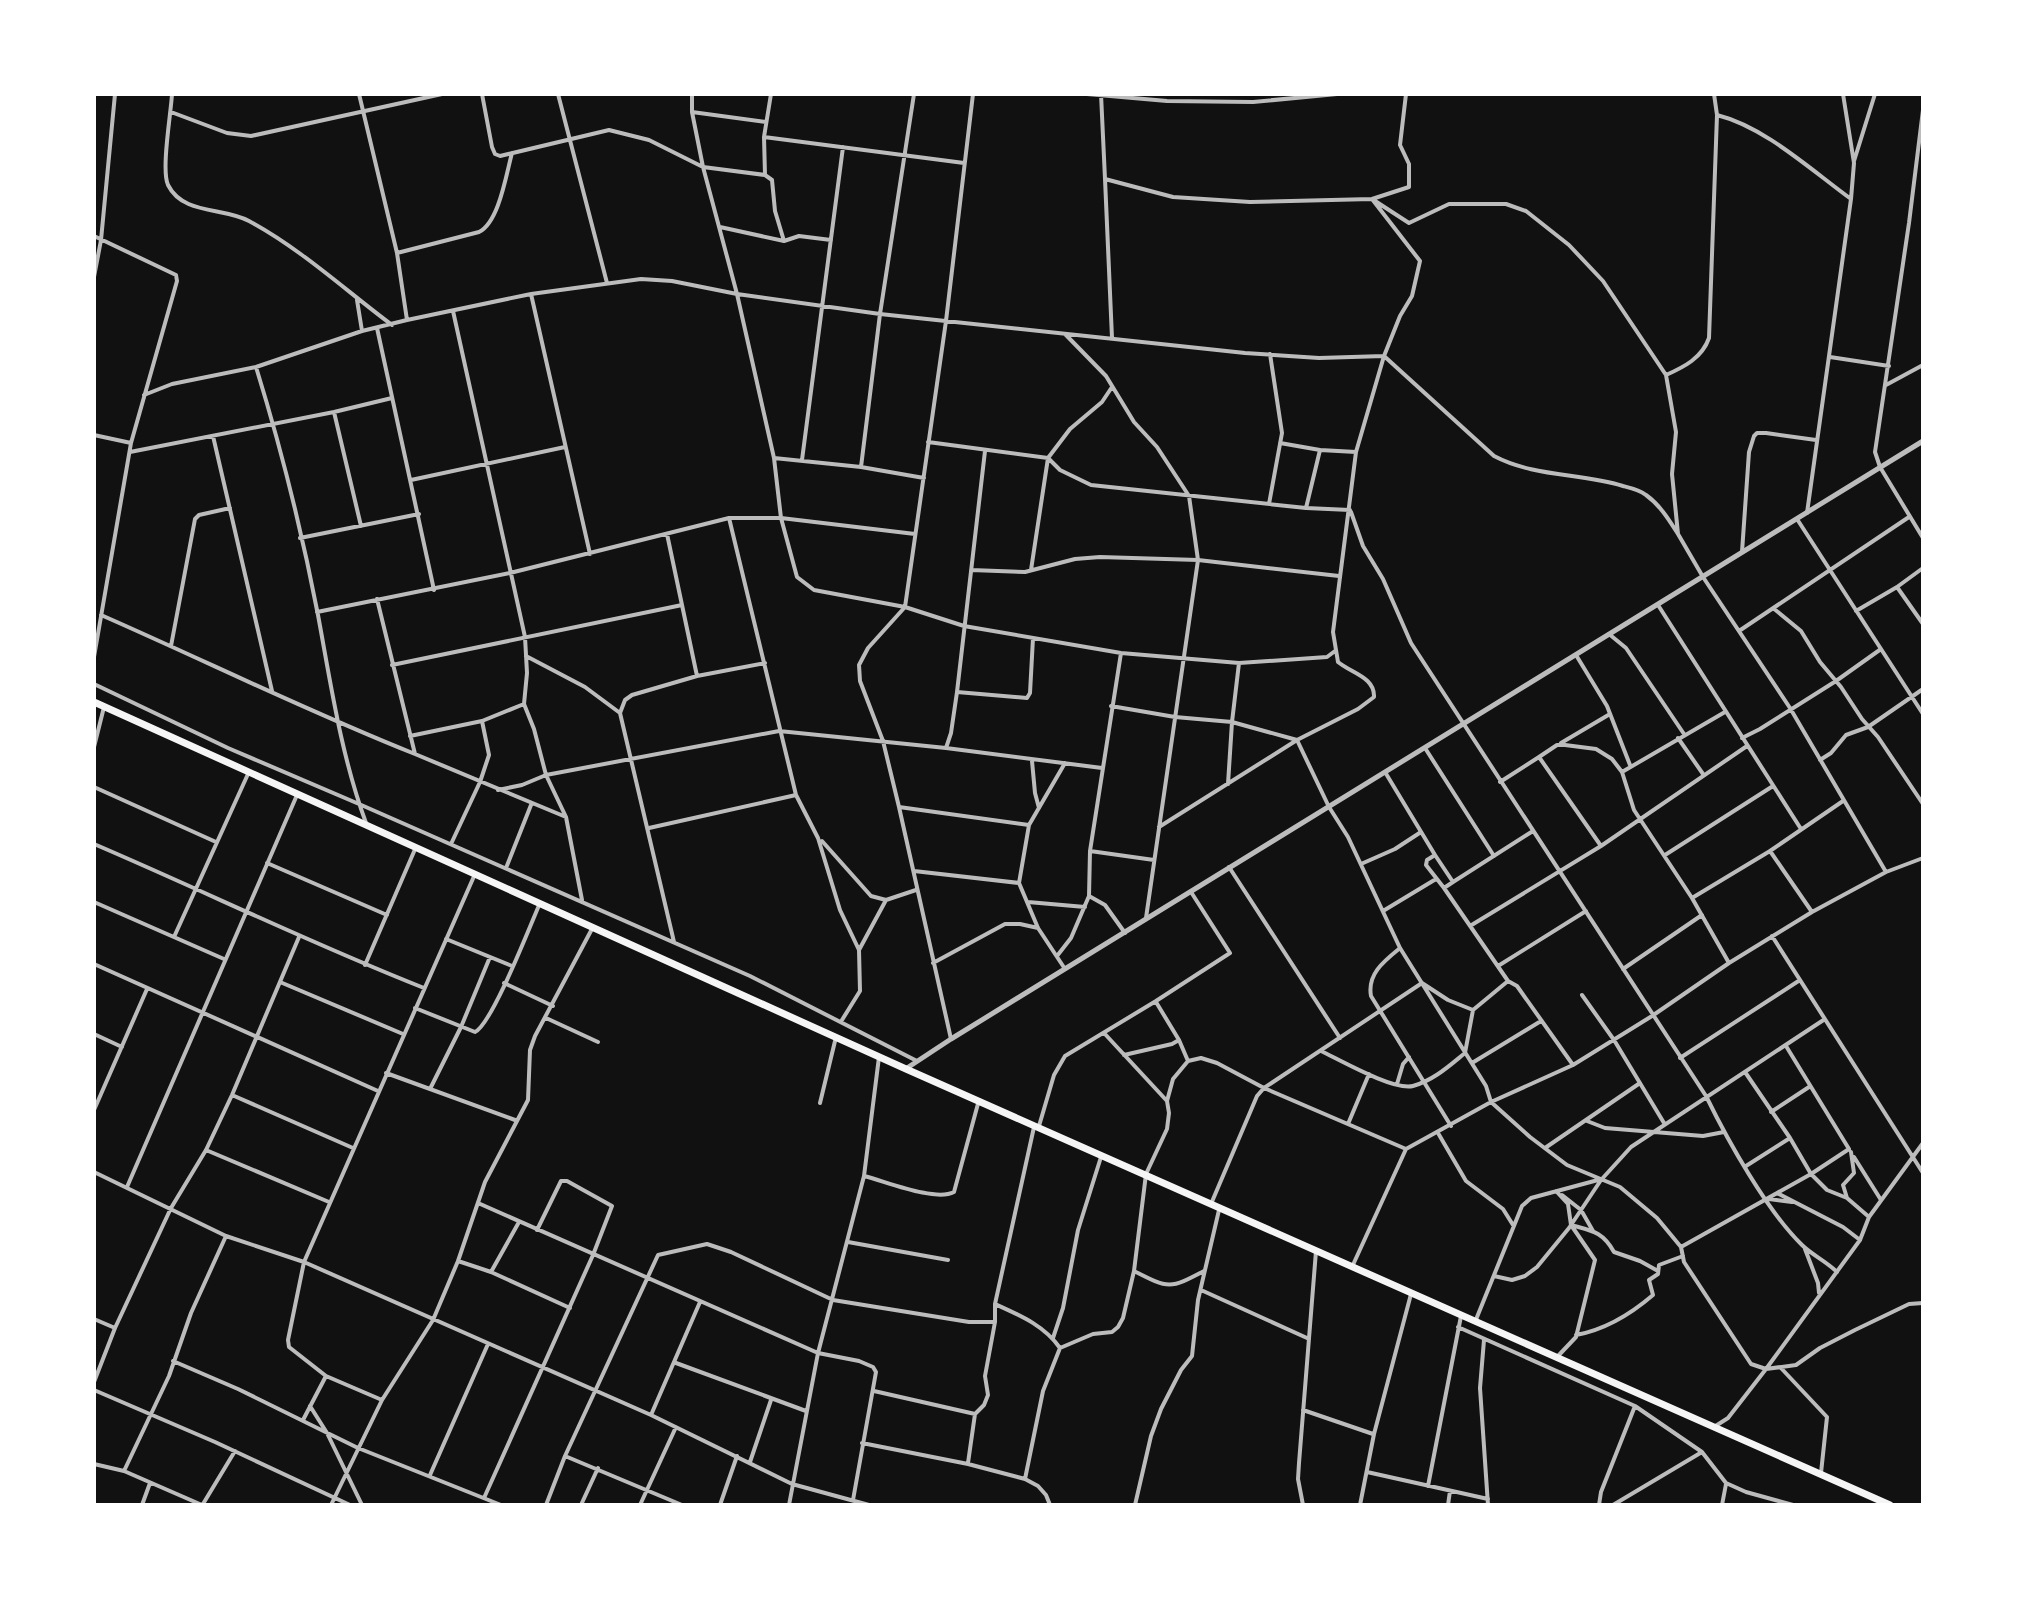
<svg xmlns="http://www.w3.org/2000/svg" width="2017" height="1599" font-family="'IBM Plex Serif',serif">
<rect width="100%" height="100%" fill="#111"/>
<g fill="none" stroke-linecap="round" stroke-linejoin="round">
<path stroke="#bcbcbc" stroke-width="4" d="M172 94C171 113 161 170 168 185 183 215 223 207 249 221 301 249 345 290 392 325
M359 94 397 253 407 320
M482 94 492 147 495 154 500 156 609 130 649 140 703 167 765 175
M558 94 607 283
M692 94V112L703 167 737 294 774 458 781 518 797 577 814 590 905 607 964 626 1121 653 1239 663 1327 657 1335 651
M771 94 764 137 765 175 772 180 775 211 784 241
M1087 94 1167 101 1253 102 1337 94
M1101 94 1105 179 1173 197 1250 202 1372 199 1409 223 1449 204H1506L1526 211 1569 245 1603 281 1666 375
M1714 94 1717 115 1709 338C1702 358 1684 367 1666 375L1676 432 1672 474 1678 534 1703 577 1790 708 1886 872
M1923 110 1909 223 1875 452 1880 467 1923 538
M171 112 227 133 251 136 442 94
M692 112 766 122
M1717 115C1765 127 1811 170 1851 199
M764 137 964 163
M1854 161 1875 94
M1105 179 1112 338
M720 227 784 241 799 236 831 240
M94 236 176 275 177 281 131 443 94 657
M397 253 479 232C499 222 506 175 512 153
M94 277 101 240 115 94
M531 294 590 554
M357 300 362 331
M377 328 434 590
M1065 334 1106 376 1134 422 1157 447 1189 496 1198 560 1146 918
M1830 357 1889 366
M256 367C281 448 302 532 318 615 331 685 341 755 366 823
M1886 385 1923 365
M144 395 172 384 256 367 362 331 407 320 531 294 641 279 672 281 737 294 880 314 1245 353 1319 358 1384 356 1494 456C1534 477 1580 473 1623 486 1631 488 1640 490 1646 495 1660 505 1669 520 1678 534
M334 412 361 526
M94 435 131 443
M213 436 272 691
M928 442 1048 458 1060 470 1091 485 1306 508 1350 510
M1280 443 1320 450 1306 508
M1320 450 1356 452
M130 452 334 412 392 398
M774 458 861 467 924 478
M802 460 843 147
M861 467 880 314 914 94
M411 480 565 447
M1269 504 1282 433 1270 354
M1351 512 1363 546 1383 579 1411 643 1706 1096C1728 1141 1767 1211 1802 1245 1812 1255 1826 1261 1837 1272
M1807 513 1851 199 1854 163 1843 94
M729 518 796 795 818 838 840 910 859 950 860 991 842 1020
M1797 519 1923 714
M667 534 697 676
M300 538 419 514
M1742 552 1749 452 1754 436 1757 433H1766L1816 440
M971 570 1025 572 1075 559 1100 557 1198 560 1339 576
M1031 570 1048 458 1070 429 1102 402 1112 387
M1897 587 1923 624
M377 599 415 754 566 817
M1658 605 1801 829
M1773 608 1801 631 1820 662 1841 687 1862 719 1878 737 1923 804
M1856 611 1897 587 1923 568
M317 612 510 573 729 518H781L915 534
M101 615C206 661 309 712 415 754
M1739 631 1909 517
M1609 634 1626 648 1684 734
M171 646 195 519 199 515 230 508
M1576 655 1607 706 1630 765
M526 656 585 687 620 713
M392 665 682 605
M94 684 228 748 359 804 750 976 917 1061
M957 692 1027 698 1030 693 1033 638
M524 704 534 729 546 775 566 817 582 900
M1111 706 1175 717 1232 722 1297 740 1329 807 1348 837 1400 948 1486 1086 1491 1102 1530 1137 1567 1165 1620 1187 1657 1218 1681 1247 1684 1262 1751 1364 1766 1369 1860 1240 1869 1217 1923 1143
M410 736 482 721 524 704 527 673 525 637 453 311
M1678 738 1703 774
M1742 738 1760 729 1836 681 1881 649
M1561 743 1610 714
M94 747 104 707
M946 748 1102 768
M1425 748 1494 856
M1539 757 1557 745H1565L1596 749 1612 759 1622 772 1634 810 1692 898 1729 963
M1820 760 1831 753 1846 735 1868 727 1923 689
M1032 761 1035 793 1039 808
M1065 763 1029 825 1019 883 1038 928 1065 969
M1385 772 1435 855
M1622 772 1725 712
M1228 784 1232 722 1239 663
M94 787 216 842
M498 790 522 785 546 775 779 731 946 748 951 733 957 692 985 451
M899 807 1029 825
M1159 827 1297 740 1358 709 1374 697C1375 677 1351 673 1338 662L1333 632 1356 452 1384 356 1400 316 1412 296 1420 261 1372 199 1409 187V164L1400 145 1406 94
M649 828 796 795
M822 841 871 896 886 900 916 890
M94 844C204 891 312 944 424 988
M451 844 480 782 489 755 482 721
M1601 846 1747 746
M1090 851 1154 860
M1770 851 1812 912
M1435 855 1453 882 1444 888 1426 865 1427 860Z
M1665 855 1773 786
M267 863 387 915
M1361 864 1395 849 1421 832
M1229 867 1340 1038
M506 868 531 805
M914 871 1019 883
M1453 882 1533 831
M1444 888 1508 981 1517 986 1573 1065
M1089 896 1105 905 1125 933
M1692 898 1770 851 1843 801
M94 902 224 959
M1028 902 1085 907
M1383 911 1436 879
M1470 926 1601 846 1539 757 1500 782
M1772 936 1923 1173
M174 937 248 774
M446 939 512 966
M674 942 620 713 625 700 632 695 697 676 765 663
M1400 948C1384 961 1367 974 1371 996L1451 1126
M859 950 886 900
M1057 956 1071 938 1089 896 1090 851 1121 653
M933 963 1005 924H1020L1038 928
M94 964 378 1091
M365 965 416 847
M1498 966 1586 911
M1623 969 1702 915
M280 982 403 1034
M504 983 553 1006
M1582 995 1614 1040 1664 1123
M1156 1002 1179 1040 1188 1061 1201 1058 1217 1063 1264 1088 1406 1149
M415 1008 475 1032C492 1024 530 926 540 903
M546 1018 598 1042
M1104 1033 1167 1101
M94 1034 122 1047
M951 1039 899 807 883 741 860 681 859 665 868 648 905 607 946 321 973 94
M1786 1046 1849 1149
M1321 1051C1340 1060 1394 1091 1413 1086 1434 1080 1449 1066 1465 1053L1473 1010 1508 981
M1124 1055 1172 1044 1179 1040
M1680 1058 1800 980
M1472 1063 1541 1021
M1745 1072 1790 1138 1811 1174 1827 1190 1847 1198 1843 1185 1854 1173 1851 1152
M386 1073 515 1120
M1397 1084 1403 1064 1409 1057
M430 1089 461 1027 490 957
M232 1095 353 1148
M820 1103 836 1037
M94 1110 147 989
M1771 1112 1809 1087
M1587 1121 1605 1128 1703 1136 1724 1132
M1348 1124 1369 1074
M1039 1126 1054 1075 1065 1056 1156 1001 1230 953 1191 892
M1438 1133 1466 1181 1503 1209 1513 1225
M1545 1148 1640 1083
M206 1150 329 1202
M1854 1157 1881 1200
M1746 1166 1790 1138
M94 1172 226 1236 304 1262 651 1415 792 1484 869 1505
M864 1176C885 1181 935 1202 954 1192L979 1100
M127 1187 297 795
M1556 1191 1568 1204 1571 1225 1595 1260 1576 1337 1558 1356
M1777 1193 1843 1227 1860 1240
M1562 1195 1581 1210 1593 1231
M1847 1198 1869 1217
M1769 1199 1792 1202
M478 1203 818 1353 859 1361 873 1367 876 1372 853 1500
M1211 1204 1257 1096 1264 1088 1422 983 1448 1000 1473 1010
M1571 1225C1593 1231 1603 1232 1614 1252L1640 1261 1658 1271
M848 1242 948 1260
M1681 1247 1811 1174 1849 1149
M1805 1249 1818 1283 1819 1293
M458 1261 485 1182 528 1100 530 1050 535 1036 593 927
M1352 1267 1406 1149 1491 1102 1573 1065 1652 1016 1729 963 1812 912 1886 872 1923 858
M1134 1271C1169 1289 1170 1289 1204 1271
M491 1272 519 1222
M1494 1276 1512 1280 1525 1276 1537 1267 1569 1228 1601 1180 1631 1147 1825 1019
M1201 1290 1307 1338
M995 1304C1019 1315 1044 1325 1060 1348
M94 1319 115 1328
M1475 1322 1522 1206 1531 1198 1598 1180
M1458 1327 1635 1406 1702 1452 1726 1483 1746 1492 1793 1505
M1576 1335C1604 1330 1632 1313 1653 1295L1649 1280 1658 1274 1659 1265 1683 1256
M1053 1338 1063 1308 1078 1230 1101 1157
M1484 1340 1480 1388 1488 1505
M173 1361 238 1389 358 1448 501 1505
M676 1363 806 1411
M1780 1367 1827 1417 1821 1473
M94 1382 115 1328 171 1208 206 1150 232 1095 299 937
M94 1390 215 1442 350 1505
M874 1391 975 1414 984 1405 988 1395 985 1376 995 1322V1304L1034 1127
M382 1400 326 1376 289 1347 288 1340 304 1262 475 874
M310 1406 327 1433 362 1505
M1303 1410 1373 1434
M651 1415 700 1302
M303 1420 326 1376
M1714 1427 1728 1418 1766 1369 1796 1365 1820 1348 1855 1330 1909 1304 1923 1303
M862 1443 968 1464 1025 1479 1038 1486 1046 1495 1050 1505
M750 1462 771 1400
M968 1463 975 1414
M94 1464 124 1471 202 1505
M124 1471 169 1376 191 1313 226 1236
M1367 1472 1488 1499
M430 1475 488 1344
M1025 1479 1043 1391 1060 1348 1093 1334 1112 1332 1118 1327 1123 1318 1134 1271 1146 1174 1167 1129 1169 1113 1167 1101 1173 1079 1188 1061
M1428 1486 1461 1316
M484 1498 593 1255 612 1206 567 1181H561L537 1230
M203 1504 235 1451
M142 1505 150 1483
M331 1505 382 1400 433 1320 458 1261 491 1272 570 1308
M546 1505 565 1456
M581 1505 598 1468
M640 1505 676 1427
M682 1505 565 1456 658 1255 707 1244 731 1252 833 1300 969 1322H995
M720 1505 737 1456
M789 1505 818 1353 864 1176 879 1057
M1135 1505 1151 1436 1161 1409 1181 1370 1192 1356 1198 1300 1219 1210
M1303 1505 1298 1479 1299 1463 1316 1251
M1360 1505 1374 1434 1411 1294
M1448 1505 1450 1491
M1599 1505 1601 1492 1635 1406
M1613 1505 1702 1452
M1722 1505 1726 1484"/>
<path stroke="#bcbcbc" stroke-width="5" d="M907 1068 951 1039 1923 441"/>
<path stroke="#f5f5f5" stroke-width="7" d="M94 702 906 1069 1890 1505"/>
</g>
<rect width="2017" height="1599" fill="none" stroke="#ffffff" stroke-width="192"/>
</svg>
